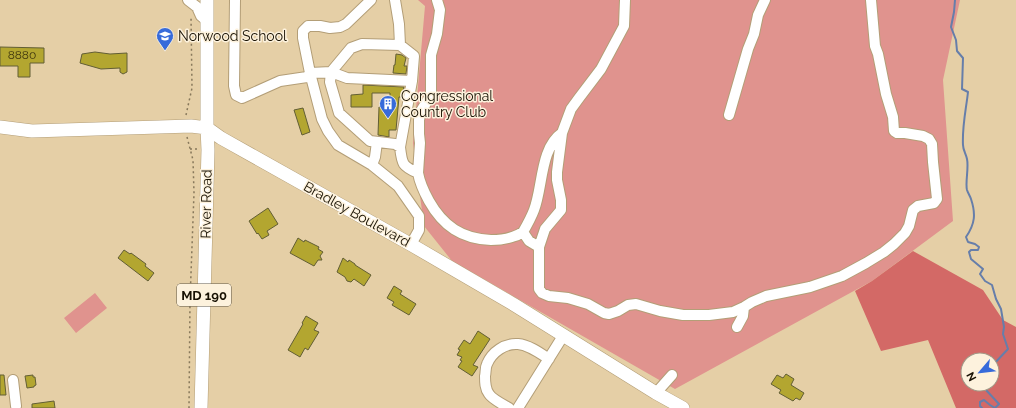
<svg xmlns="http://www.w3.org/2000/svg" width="1016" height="408" font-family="Raleway,sans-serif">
<rect width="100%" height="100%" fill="#e5cfa6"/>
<path fill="#e0938e" d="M418 0H960L943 80 953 221 872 281 675 389 452 261 424 226 413 143 425 6Z
M95 293 107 308 76 333 64 318Z"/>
<path fill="#d36966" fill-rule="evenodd" d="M913 251 983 290 1003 320 1016 327V408H956L928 340 881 351 855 291 872 281ZM968 360H992V384H968Z"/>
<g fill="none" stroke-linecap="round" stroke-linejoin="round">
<path stroke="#667eaa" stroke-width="2" d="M955 0 954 12 951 27 956 40 957 51 963 58 962 89 968 92C966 110 962 126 963 145 963 150 966 154 967 159 969 168 965 183 967 190 968 193 970 196 971 199 976 214 975 224 966 237L968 242 975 244 979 247 978 250H971L969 252 971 259 983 269 980 274 985 281 992 285 996 299 1001 309 1004 327 1003 334 1008 349 992 366
M982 408 980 406V402L984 400 990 405 995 408 999 404 986 390 984 384"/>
</g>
<path fill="#b3a630" stroke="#625e35" d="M0 47 44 48V63H30V77H18V66H0Z
M95 52 110 54 127 53V72L123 74 120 72V68L101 69 80 63 82 54Z
M396 54 402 55 406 58 404 66H407L406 74 393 73 394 65H395Z
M363 85 404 87 402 97H399L396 130H389V137L378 135 379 107 390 108V93H372V107H351V95L363 94Z
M303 108 310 132 302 135 294 110Z
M268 208 278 224 267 231 269 235 262 239 258 233 257 234 249 221Z
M298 238 304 242 305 240 319 247 318 249 323 252 320 256 322 260H318L314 266 290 253Z
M124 250 130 254 131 253 146 264 145 266 154 273 148 281 118 258Z
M343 258 348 262 349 260 355 264V265L371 275 364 286 354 279 351 282 347 281 345 277 337 272Z
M394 286 402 291 400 294 416 304 409 315 392 305 394 302 387 298Z
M306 316 318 323 314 330 319 332 308 350 305 348 300 357 288 350 303 324 302 323Z
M478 331 490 339 473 365 478 367 472 376 458 367 462 361 460 360 462 357 457 355 460 350 458 349 464 340 470 344Z
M786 374 794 379 791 385 804 393 800 400 796 398 793 401 779 393 781 390 771 384 777 375 783 378Z
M0 375H4L6 395H0Z
M33 375V377H35L36 385 34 386V387L27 388 25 376Z
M54 401 55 408H32V404Z"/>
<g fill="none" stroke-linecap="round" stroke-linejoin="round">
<defs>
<path id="minor" d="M188 0 197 7 201 16 207 21
M235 0 234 86 236 95 242 98 280 81 307 77 310 73 331 72 347 78 412 81
M371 0 346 24 340 27 330 28 320 26H308L303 31V38L310 73 322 119 328 131 338 145 372 165 398 186 419 216V230L414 239 408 243
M395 0 399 24 400 45
M362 44 400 45 414 56 412 81 400 147 395 144 370 141 339 113 330 82 331 72 351 48Z
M729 115 748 49 754 34 758 15 765 0
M400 147C402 164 402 166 418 173 420 184 424 192 429 201 443 226 462 239 491 240 498 240 506 239 512 237 516 236 520 234 523 232L529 241 539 247V289L542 293 549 296 568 298 588 304 604 313 609 314 618 311 628 305 636 304 660 311 683 315H709L733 312 744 307 752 302 766 296 810 287 842 276 866 263 884 252 894 244 905 233 909 226 913 210 918 206 934 203 937 199 933 162 932 144 929 139 923 136 905 133H897L894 131 893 117 886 94 878 54 875 46 871 0
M372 165 375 157 377 142
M418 173 420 143 419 134V120L421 111 431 95V55L437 34 440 10 437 0
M523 232C527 225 531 218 534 210 543 187 540 148 562 133
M539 247 545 229 561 210V200L557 180V172L562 133 571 109 579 98 601 69 624 26 625 0
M737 327 743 316 744 307
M13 380 16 406
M656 393 672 375
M509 408C504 405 492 399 489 394 485 389 485 382 485 376 486 373 485 368 487 364 492 352 505 343 518 344 529 345 540 353 549 359
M518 408 563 336"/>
<path id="major" d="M0 127 32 131 191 126 207 128 221 138 410 244 513 304 656 393 683 408
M201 408 208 150 207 128V0"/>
</defs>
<use href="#minor" stroke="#b39e77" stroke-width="12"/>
<use href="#major" stroke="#b39e77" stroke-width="14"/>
<path stroke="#87785b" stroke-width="1.5" stroke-dasharray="2 3" stroke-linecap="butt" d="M186 115 192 88 191 16
M187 137 193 160 194 193 190 300 189 408
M190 149H199"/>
<use href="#minor" stroke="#fff" stroke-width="10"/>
<use href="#major" stroke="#fff" stroke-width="13"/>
</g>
<defs>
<symbol id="school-pin" viewBox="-11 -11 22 30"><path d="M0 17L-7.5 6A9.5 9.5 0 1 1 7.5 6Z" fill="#376bda" stroke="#fdf2dd"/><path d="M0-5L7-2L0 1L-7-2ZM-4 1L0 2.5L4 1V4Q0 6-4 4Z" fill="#fff"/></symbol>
<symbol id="building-pin" viewBox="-11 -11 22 30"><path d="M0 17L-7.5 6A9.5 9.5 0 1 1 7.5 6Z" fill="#376bda" stroke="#fdf2dd"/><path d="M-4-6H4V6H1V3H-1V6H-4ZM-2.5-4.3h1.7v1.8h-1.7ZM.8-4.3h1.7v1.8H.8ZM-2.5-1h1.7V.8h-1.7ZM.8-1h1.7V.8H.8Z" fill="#fff"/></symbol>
</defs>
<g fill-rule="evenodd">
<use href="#school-pin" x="155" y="26" width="20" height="27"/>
<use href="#building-pin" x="378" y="94" width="20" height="27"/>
</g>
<g text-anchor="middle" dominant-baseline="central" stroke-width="3" stroke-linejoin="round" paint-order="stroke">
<g font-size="12" fill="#3f360e">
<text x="22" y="55">8880</text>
</g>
<rect fill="#fdf2dd" stroke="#5d5444" stroke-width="1" x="177" y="284" width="54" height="22" rx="3"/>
<g font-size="13" font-weight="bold" fill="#181103">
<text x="204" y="295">MD 190</text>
</g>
<g font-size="14" fill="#181103" stroke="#fdf2dd" text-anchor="start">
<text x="178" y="36">Norwood School</text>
<text x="401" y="96">Congressional<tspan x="401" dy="16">Country Club</tspan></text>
</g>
<g font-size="14" fill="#181103" stroke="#fdf2dd">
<text transform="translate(206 204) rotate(-89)">River Road</text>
<text transform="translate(357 214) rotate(29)">Bradley Boulevard</text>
</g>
</g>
<g transform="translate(980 372) rotate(242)"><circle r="19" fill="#fdf2dd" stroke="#a19886"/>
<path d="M0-3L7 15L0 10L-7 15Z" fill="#376bda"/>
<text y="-6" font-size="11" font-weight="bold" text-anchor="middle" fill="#181103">N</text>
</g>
</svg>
